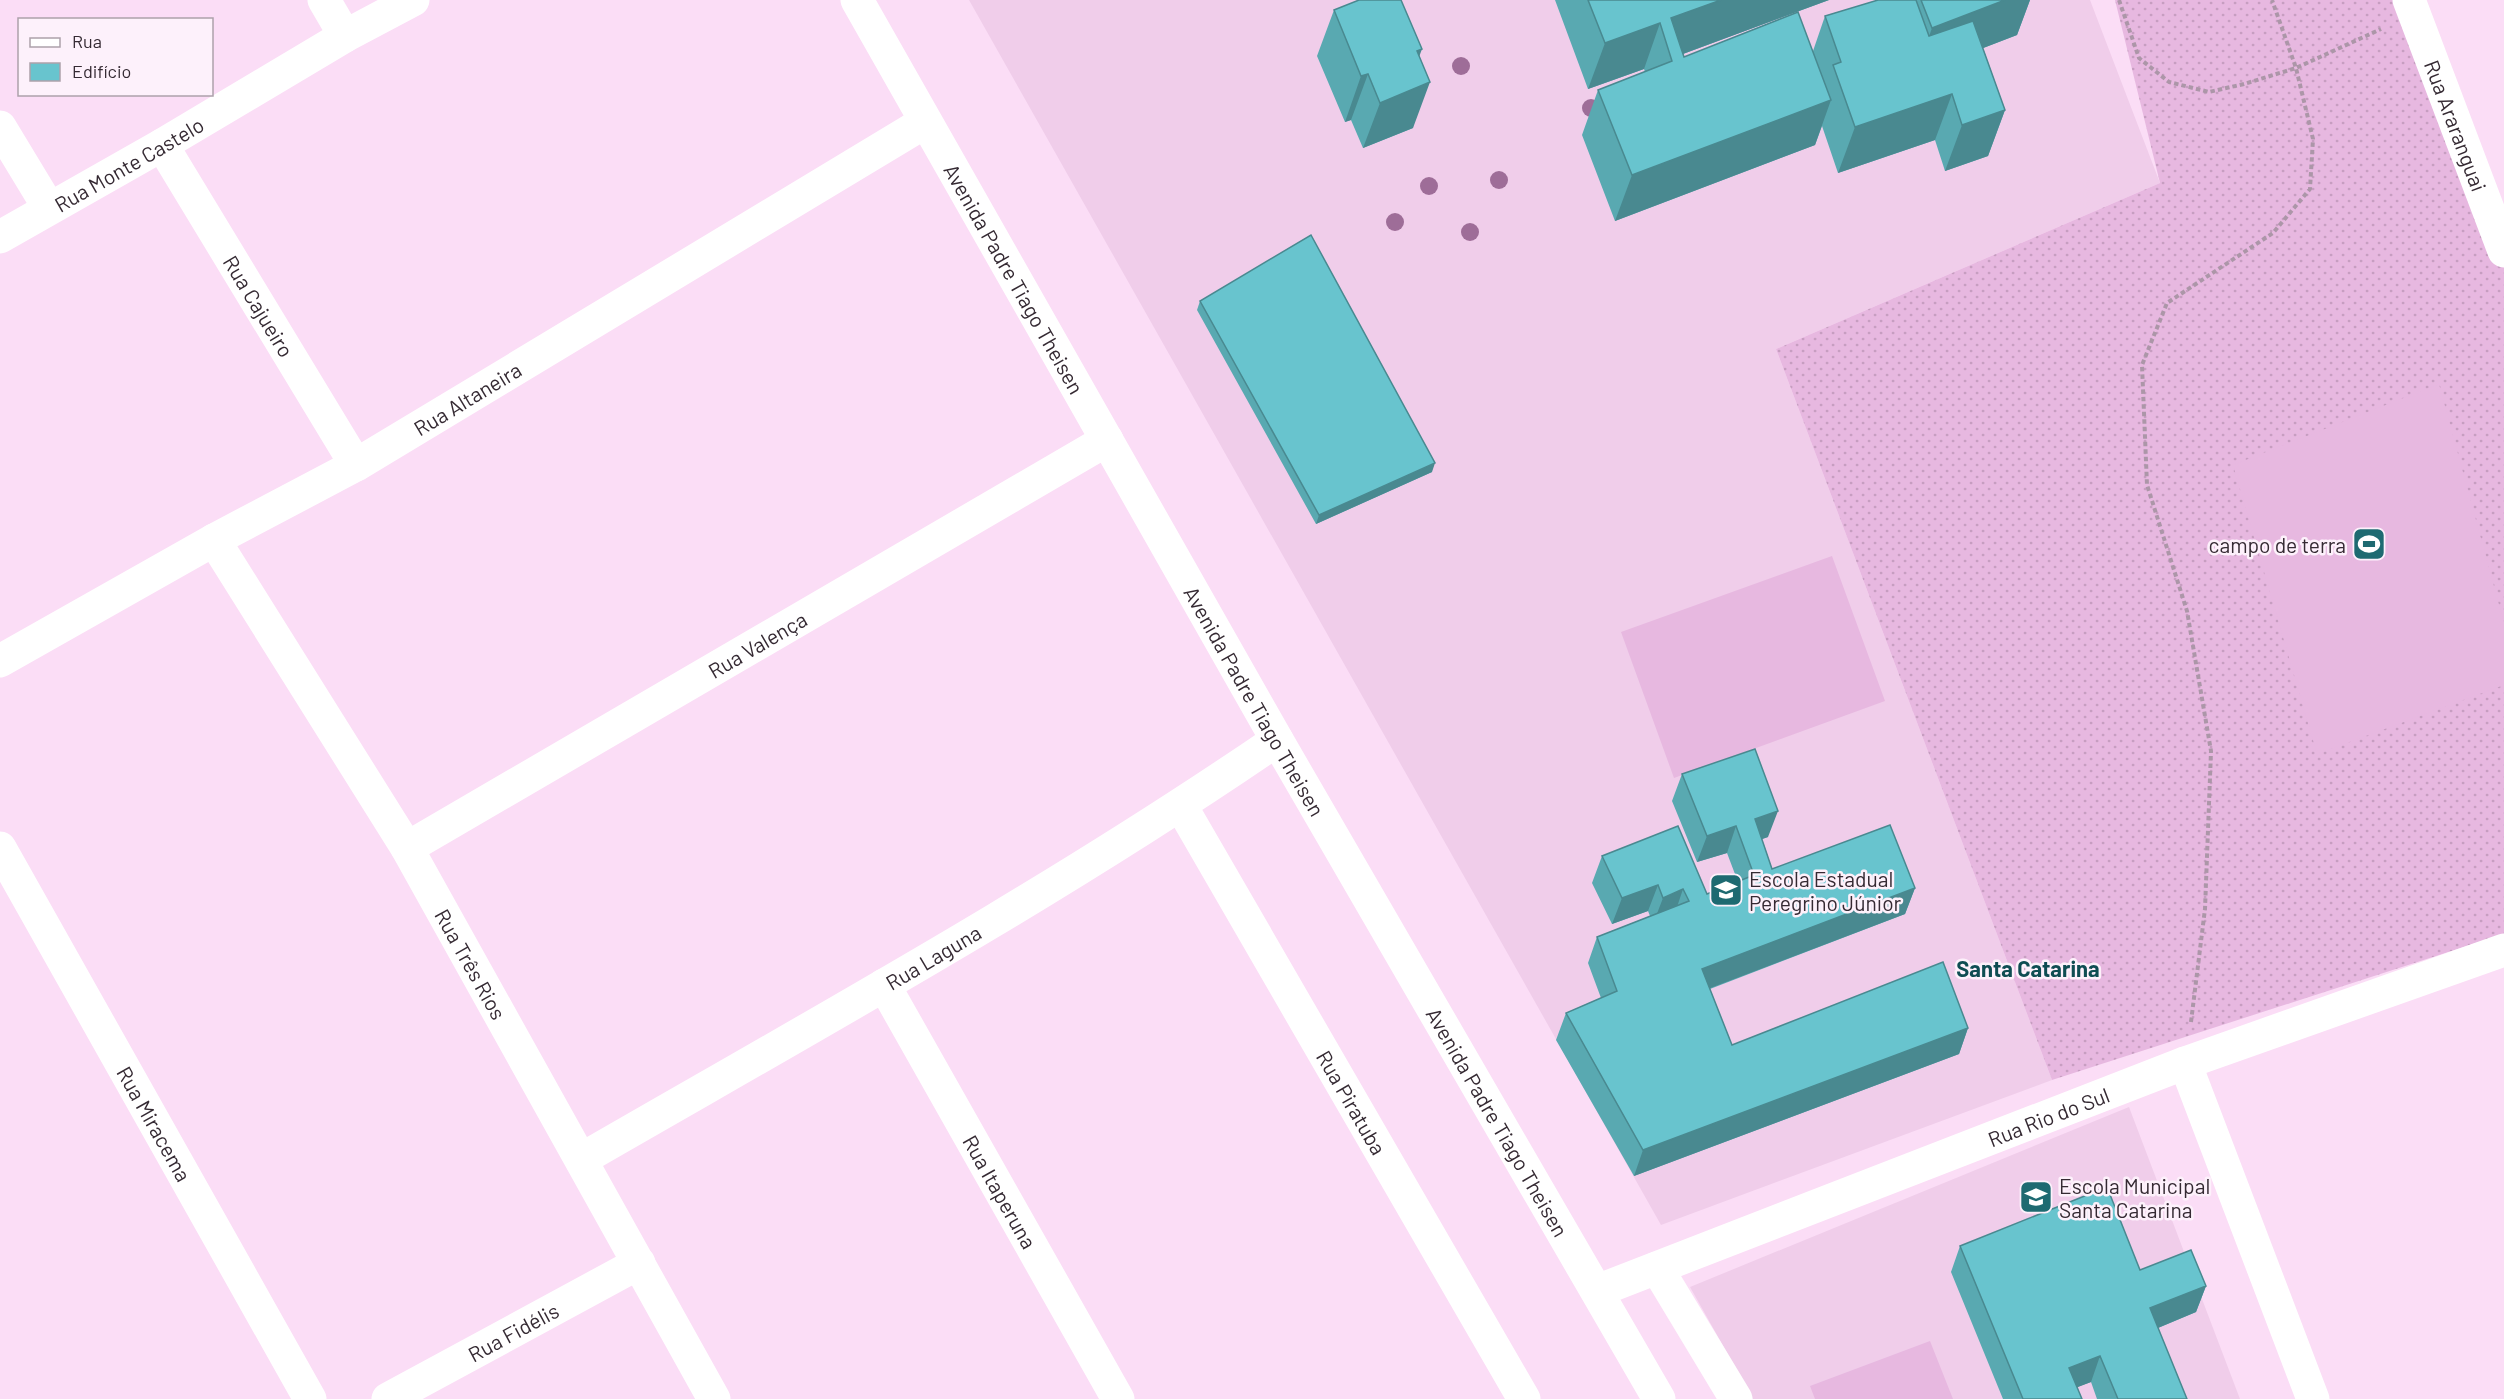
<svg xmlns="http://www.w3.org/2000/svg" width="2504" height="1399" font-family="Barlow,sans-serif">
<defs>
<pattern id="grass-dots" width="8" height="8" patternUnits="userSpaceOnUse" patternTransform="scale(1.5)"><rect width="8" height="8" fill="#e7b8e0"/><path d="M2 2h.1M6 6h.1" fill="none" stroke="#c79ec1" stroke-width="1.8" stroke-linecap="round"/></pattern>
</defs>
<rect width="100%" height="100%" fill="#fbddf6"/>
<path fill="#f0cdea" d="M969 0H2090L2160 183 1776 349 2052 1080 1661 1225Z
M2129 1107 2240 1399H1753L1690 1287Z"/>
<path fill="url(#grass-dots)" d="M2115 0H2408L2504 255V934L2052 1080 1776 349 2160 183Z"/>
<path fill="#e7b8e0" d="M2439 384 2504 623V685L2317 754 2233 465Z
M1832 556 1885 701 1674 778 1621 632Z
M1930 1341 1953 1399H1815L1810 1386Z"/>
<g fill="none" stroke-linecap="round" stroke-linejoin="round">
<path stroke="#ac96a8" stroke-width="4" stroke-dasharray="4.5 3" stroke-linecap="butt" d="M2119 0 2139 58 2169 82 2209 92 2244 84 2296 68 2381 29
M2191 1022 2205 909 2211 751 2187 611 2147 485 2142 365 2167 303 2273 233 2310 189 2313 139 2296 68 2272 0"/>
<g stroke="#fff" stroke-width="33">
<path d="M324 0 345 36"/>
<path id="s1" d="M857 0 1277 740 1659 1399"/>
<path id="s2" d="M2409 0 2504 251"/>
<path d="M0 127 49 208"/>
<path id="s3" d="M162 145 356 465"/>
<path id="s4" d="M0 237 162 145 345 36 413 0"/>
<path id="s5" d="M214 540 407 848 714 1399"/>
<path id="s6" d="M0 661 214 540 356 465 925 122"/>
<path id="s7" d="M1181 806 1524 1399"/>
<path id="s8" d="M0 848 310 1399"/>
<path id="s9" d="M407 848 1107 440"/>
<path id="s10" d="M884 985 1118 1399"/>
<path d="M2185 1063 2313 1399"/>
<path id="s11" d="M582 1159C816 1024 1054 893 1277 740"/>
<path d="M1657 1268 1736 1399"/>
<path id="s12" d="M1597 1291 2185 1063 2504 950"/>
<path id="s13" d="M388 1399 639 1263"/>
</g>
</g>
<g fill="#9e6d98">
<circle cx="1461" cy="66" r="9"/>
<circle cx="1591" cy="108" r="9"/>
<circle cx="1499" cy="180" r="9"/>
<circle cx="1429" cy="186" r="9"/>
<circle cx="1395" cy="222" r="9"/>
<circle cx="1470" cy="232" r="9"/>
</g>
<path fill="#59a9b1" d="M1555 0H1829L1683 54 1684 57 1813 51 1825 16 1878 0H2030L2017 35 1983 48 2005 110 1988 156 1945 171 1935 140 1838 173 1822 126 1815 145 1615 221 1582 135 1598 90 1645 72 1644 69 1588 89Z
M1334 10 1419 56 1413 128 1363 148 1351 120 1345 122 1317 56Z
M1200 301 1432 472 1316 524 1197 310Z
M1682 774 1768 837 1762 839 1772 869 1915 888 1905 914 1710 989 1732 1045 1968 1028 1959 1054 1634 1176 1556 1040 1566 1013 1601 998 1588 963 1597 937 1650 916 1648 911 1612 924 1592 883 1602 856 1707 894 1738 882 1727 853 1697 862 1672 801Z
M1960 1246 2140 1270 2206 1286 2196 1312 2158 1328 2187 1399H2097L2091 1382 2077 1387 2082 1399H2003L1951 1272Z"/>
<path fill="#498990" d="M1721 0H1829L1672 58 1671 18Z
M2005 0H2030L2017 35 1916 74 1932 28Z
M1660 23 1644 69 1588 89 1605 43Z
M1422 49 1406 92 1430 82 1413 128 1363 148 1380 103 1417 51Z
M1368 74 1351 120 1345 122 1361 76Z
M1952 94 1935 140 1838 173 1855 127Z
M1831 100 1815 145 1615 221 1632 175Z
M2005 110 1988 156 1945 171 1962 125Z
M1435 463 1432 472 1316 524 1319 515Z
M1778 811 1768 837 1745 845 1755 819Z
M1736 826 1727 853 1697 862 1707 836Z
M1658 885 1648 911 1612 924 1622 898Z
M1915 888 1905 914 1692 995 1702 969Z
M1683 889 1674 916 1653 924 1663 898Z
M1968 1028 1959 1054 1634 1176 1643 1150Z
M2206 1286 2196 1312 2141 1335 2150 1308Z
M2100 1356 2091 1382 2060 1394 2069 1368Z"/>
<path fill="#68c4ce" stroke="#498990" stroke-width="1.5" d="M1359 0H1401L1422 49 1417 51 1430 82 1380 103 1368 74 1361 76 1334 10Z
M1588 0H1721L1671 18 1684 57 1798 12 1831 100 1632 175 1598 90 1672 61 1660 23 1605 43Z
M1878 0H1916L1929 36 1973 21 2005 110 1962 125 1952 94 1855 127 1833 65 1841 62 1825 16Z
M1921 0H2005L1932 28Z
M1311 235 1435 463 1319 515 1200 301Z
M1755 749 1778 811 1755 819 1772 869 1890 825 1915 888 1702 969 1732 1045 1943 962 1968 1028 1643 1150 1566 1013 1617 991 1597 937 1689 901 1683 889 1663 898 1658 885 1622 898 1602 856 1678 826 1707 894 1754 875 1736 826 1707 836 1682 774Z
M2107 1187 2140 1270 2191 1250 2206 1286 2150 1308 2187 1399H2118L2100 1356 2069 1368 2082 1399H2023L1960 1246Z"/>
<defs>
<symbol id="stadium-square" viewBox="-11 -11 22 22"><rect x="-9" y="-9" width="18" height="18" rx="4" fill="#1e6a71" stroke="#fdf1fb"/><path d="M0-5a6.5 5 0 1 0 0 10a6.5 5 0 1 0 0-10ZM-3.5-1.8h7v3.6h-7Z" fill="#fff"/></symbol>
<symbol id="school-square" viewBox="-11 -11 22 22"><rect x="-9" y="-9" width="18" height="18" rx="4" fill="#1e6a71" stroke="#fdf1fb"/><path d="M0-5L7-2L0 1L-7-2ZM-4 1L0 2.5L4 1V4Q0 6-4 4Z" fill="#fff"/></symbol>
</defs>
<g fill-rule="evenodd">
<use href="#stadium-square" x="2350" y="525" width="38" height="38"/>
<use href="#school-square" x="1707" y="871" width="38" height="38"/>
<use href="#school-square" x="2017" y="1178" width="38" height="38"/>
</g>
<g text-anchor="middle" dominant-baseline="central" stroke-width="5" stroke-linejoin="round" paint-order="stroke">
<g font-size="21" fill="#352a33" stroke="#fdf1fb">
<text stroke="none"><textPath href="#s2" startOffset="134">Rua Araranguai</textPath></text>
<text stroke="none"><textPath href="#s4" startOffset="148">Rua Monte Castelo</textPath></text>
<text stroke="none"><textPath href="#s1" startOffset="320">Avenida Padre Tiago Theisen</textPath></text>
<text stroke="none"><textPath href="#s3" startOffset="188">Rua Cajueiro</textPath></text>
<text stroke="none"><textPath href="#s6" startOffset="536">Rua Altaneira</textPath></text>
<text stroke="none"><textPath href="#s9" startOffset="405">Rua Valença</textPath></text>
<text stroke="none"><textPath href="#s1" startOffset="806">Avenida Padre Tiago Theisen</textPath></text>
<text stroke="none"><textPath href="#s11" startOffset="405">Rua Laguna</textPath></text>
<text stroke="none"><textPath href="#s5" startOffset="496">Rua Três Rios</textPath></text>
<text stroke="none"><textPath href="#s7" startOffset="342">Rua Piratuba</textPath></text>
<text stroke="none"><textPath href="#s12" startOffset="484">Rua Rio do Sul</textPath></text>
<text stroke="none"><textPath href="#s1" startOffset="1292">Avenida Padre Tiago Theisen</textPath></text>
<text stroke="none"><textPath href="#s8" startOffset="316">Rua Miracema</textPath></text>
<text stroke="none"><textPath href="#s10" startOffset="237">Rua Itaperuna</textPath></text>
<text stroke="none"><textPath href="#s13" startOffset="142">Rua Fidélis</textPath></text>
</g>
<g font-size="21" fill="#352a33" stroke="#fdf1fb" text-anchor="start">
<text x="2346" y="544" text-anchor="end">campo de terra</text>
<text x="1749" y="878">Escola Estadual<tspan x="1749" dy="24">Peregrino Júnior</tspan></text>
<text x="2059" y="1185">Escola Municipal<tspan x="2059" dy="24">Santa Catarina</tspan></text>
</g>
<g font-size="22" font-weight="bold" fill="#0f4d53" stroke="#fdf1fb">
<text x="2028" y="968">Santa Catarina</text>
</g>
</g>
<rect x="18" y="18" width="195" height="78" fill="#fdf1fb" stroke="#ada1ab" stroke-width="1.5"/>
<rect x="30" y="38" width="30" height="9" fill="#ffffff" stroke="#ada1ab" stroke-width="1.5"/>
<text x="72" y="48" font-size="18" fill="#352a33">Rua</text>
<rect x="30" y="63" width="30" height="18" fill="#68c4ce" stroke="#ada1ab" stroke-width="1.5"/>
<text x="72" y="78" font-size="18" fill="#352a33">Edifício</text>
</svg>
